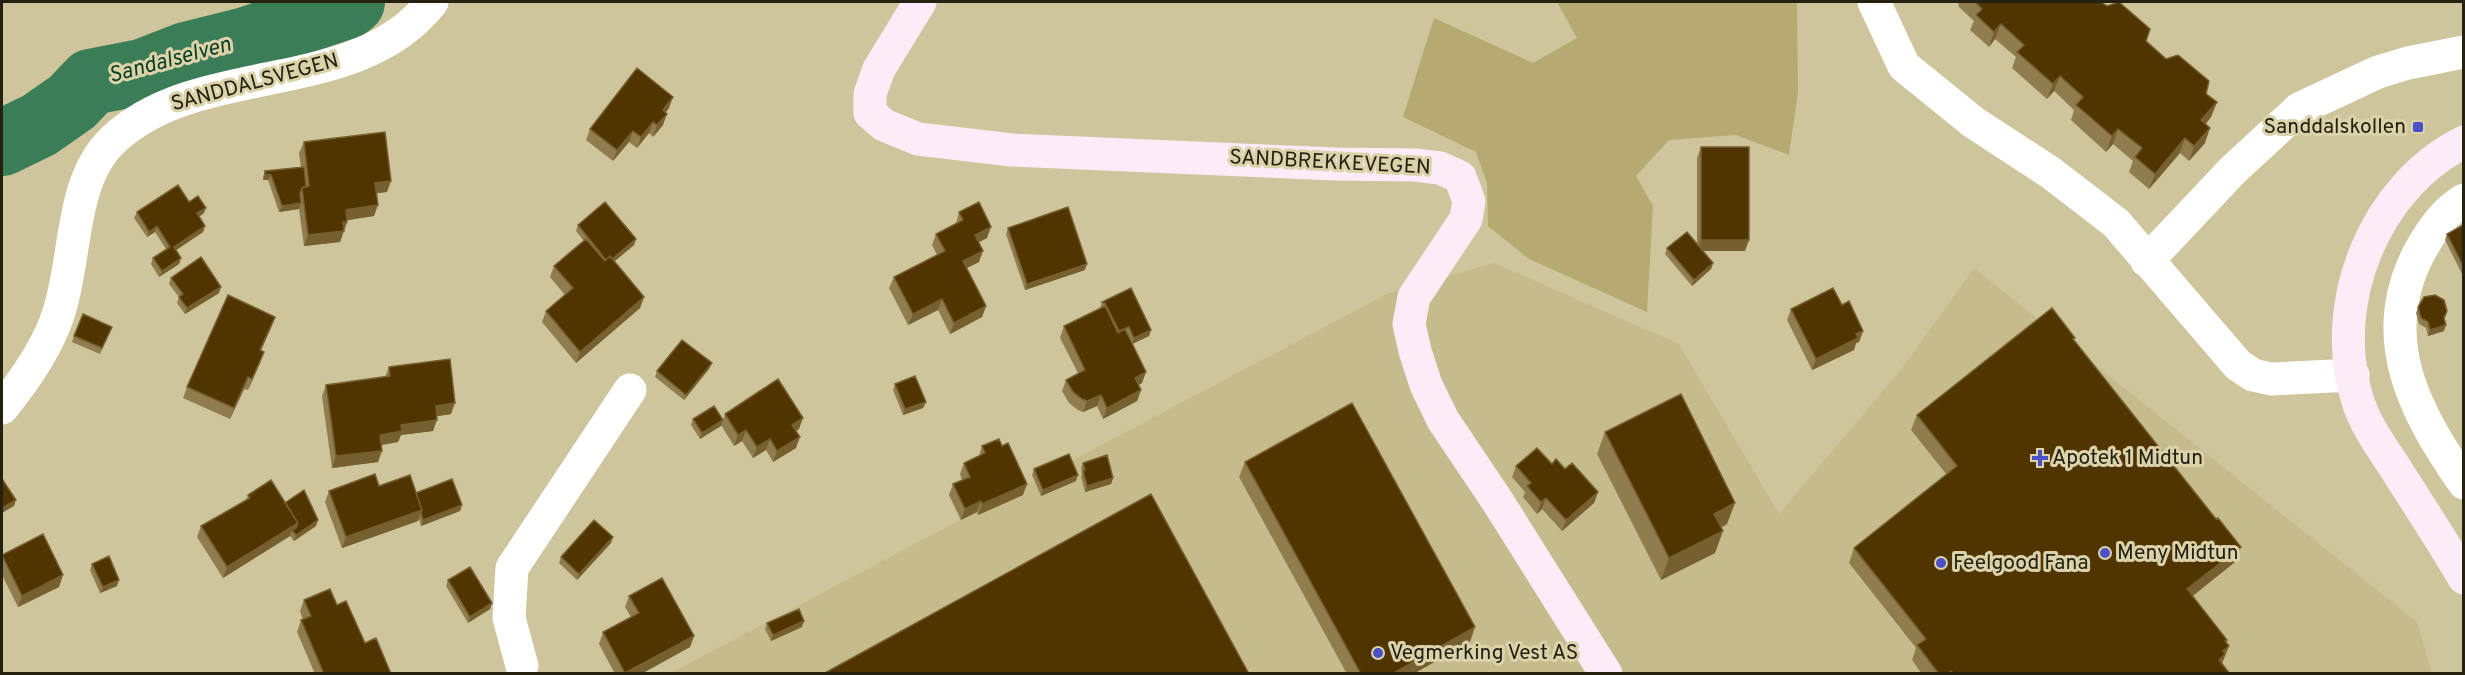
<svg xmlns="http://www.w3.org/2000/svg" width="2465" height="675" font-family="Overpass,sans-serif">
<rect width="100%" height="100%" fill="#cec59d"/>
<path fill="#c6bb8c" d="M1494 263 1679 344 1779 514 1903 367 1974 268 2417 622 2432 673 669 674 1387 294Z"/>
<path fill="#b6a972" d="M1557 2H1797L1798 92 1789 155 1736 135 1669 140 1636 176 1653 206 1647 312 1529 259 1488 226 1487 183 1476 152 1403 117 1434 18 1533 63 1577 38Z"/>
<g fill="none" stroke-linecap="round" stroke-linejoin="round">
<path stroke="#3a7d57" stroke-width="66" d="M2 143 39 125 72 102 91 82 142 72 186 55 246 40 347 6 352 2"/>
<path stroke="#fff" stroke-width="33" d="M1874 2 1904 66 1973 122 2051 173 2116 223 2238 365 2253 375 2271 379 2353 375
M2464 200C2445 211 2429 234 2419 253 2375 337 2414 412 2464 483
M2147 261 2233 170 2299 109 2378 72 2408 63 2464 52
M2 408C24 381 47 349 58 315 77 261 69 181 113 140 198 59 357 99 432 2
M522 666 509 618 512 568 630 390"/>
<path stroke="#fdecf8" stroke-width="33" d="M920 2 879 69 870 94V113L884 125 918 139 1012 150 1336 164 1415 165 1440 168 1460 177 1469 201 1466 219 1414 297 1409 324 1415 351 1426 385 1443 420 1498 502 1606 674
M2464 142C2374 187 2328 303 2357 398 2364 423 2380 445 2394 466 2417 503 2442 540 2464 578"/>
</g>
<path fill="#8f7d4f" d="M1958 2H2101L2217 102 2211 117 2206 124 2205 143 2189 161 2180 153 2149 189 2129 172 2133 161 2113 144 2106 152 2071 120 2074 110 2054 91 2047 99 2012 68 2016 57 1995 39 1989 47 1970 30 1974 21 1959 7Z
M669 108 665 113 663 125 653 137 649 133 637 148 629 142 613 161 586 140 590 129Z
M304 142 387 192 377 193 374 216 347 220V222L340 242 304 246 299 209 279 212 268 180H263V177L265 171 301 167 299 153Z
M1701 147 1745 251H1703L1713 263 1711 269 1692 286 1665 254 1667 248 1697 244V158Z
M189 202 204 213 199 217 205 226 203 232 176 250 181 258 179 264 159 277 151 264 153 258 166 249 155 232 147 237 134 218 137 212Z
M959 212 987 238 979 242V262L966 268 986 306 982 317 950 334 938 310 908 325 889 288 894 277 937 255 932 245 936 234 956 224Z
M578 225 636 239 634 245 614 262 644 297 640 308 576 363 542 322 546 311 565 295 550 277 554 266 584 241 576 231Z
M2463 225V276L2445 240 2447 234Z
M1008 228 1085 270 1025 290 1006 234Z
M171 278 219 293 185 314 177 303 179 297 169 284Z
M1102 302 1151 330 1149 336 1132 344 1142 383 1138 385 1141 390 1137 401 1103 419 1097 406 1083 412 1078 410 1069 403 1062 391 1066 380 1078 373 1060 338 1064 326 1100 308Z
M1842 305 1863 331 1859 342 1856 343 1854 350 1812 370 1787 320 1791 309Z
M2418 307 2444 319V331L2428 336 2426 328 2419 324 2416 313Z
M275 317 261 351 260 363 248 390 244 389 230 419 183 398 187 387Z
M112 327 100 354 72 342 74 336Z
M2074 340 2235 562 2193 596 2227 640 2226 643 2229 646 2222 663 2230 674H1922L1912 660 1916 648 1849 563 1854 548 1947 475 1911 430 1917 415Z
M389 367 451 414 437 416 433 431 401 435 398 442 381 445 378 462 332 468 322 396 326 385 385 377Z
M709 369 684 400 655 377 657 371Z
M895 384 926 402 923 408 903 415 893 390Z
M725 414 799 429 796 431V448L773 462 766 450 753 458 742 441 734 446 721 425 700 439 691 425 693 419 723 420Z
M1605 432 1727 524 1721 528 1715 553 1661 580 1597 454Z
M982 446 1023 495 978 515 977 512 961 520 949 495 953 484 962 480 960 474 964 463 979 456Z
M1245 462 1470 642 1413 674H1347L1239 477Z
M1083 463 1113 478 1111 484 1085 492 1081 477 1082 473 1081 468Z
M1552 464 1565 469 1598 492 1594 503 1562 531 1542 509 1537 514 1523 497 1525 492 1512 477 1516 466Z
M1034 469 1076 481 1041 496 1032 475Z
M379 486 416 493 462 505 460 511 421 526 419 519 418 521 342 548 325 502 329 491Z
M248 495 285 503 316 526 294 541 290 536 223 578 197 537 201 526 246 501Z
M611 543 577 580 559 563 561 557Z
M2 555 59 587 18 607 2 575Z
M92 564 117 586 100 593 90 570Z
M448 580 492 603 490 609 468 623 446 586Z
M629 596 694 636 690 647 641 674H615L599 644 603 632 631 617 625 607Z
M304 600 337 605 365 643 391 674H315L297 632 301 620H303L300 611Z
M767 623 802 627 771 641 765 629Z"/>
<path fill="#766030" d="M2001 24 1995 39 1989 47 1994 32Z
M2060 76 2054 91 2047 99 2053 84Z
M673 97 669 108 659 121 663 110Z
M2217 102 2211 117 2196 135 2201 120Z
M667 114 663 125 653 137 657 125Z
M653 122 649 133 637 148 641 137Z
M2210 128 2205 143 2189 161 2194 146Z
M2118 129 2113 144 2106 152 2112 136Z
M633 131 629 142 613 161 617 150Z
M2185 138 2180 153 2149 189 2155 174Z
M265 174 271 175 268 180H263Z
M391 181 387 192 371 194 375 183Z
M301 203 299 209 279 212 282 206Z
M378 205 374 216 342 221 346 210Z
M206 208 204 213 195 219 197 213Z
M343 222H347L340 242 304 246 308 235Z
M157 226 155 232 147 237 149 232Z
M205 226 203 232 172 253 174 247Z
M991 227 987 238 971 246 975 235Z
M636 239 634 245 606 268 609 262Z
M1701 240H1749L1745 251H1697Z
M983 251 979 262 959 272 963 261Z
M181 258 179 264 159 277 162 271Z
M1713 263 1711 269 1692 286 1694 280Z
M1087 264 1085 270 1025 290 1027 284Z
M221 287 219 293 185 314 187 308Z
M644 297 640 308 576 363 580 352Z
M942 299 938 310 908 325 913 314Z
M986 306 982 317 950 334 954 323Z
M275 317 271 328 256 361 260 350Z
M2446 325 2444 331 2428 336 2430 330Z
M1151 330 1149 336 1132 344 1134 338Z
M1863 331 1859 342 1856 343 1854 350 1812 370 1816 359Z
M264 352 260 363 248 390 252 379Z
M712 363 709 369 684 400 686 395Z
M1146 372 1142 383 1131 389 1135 378Z
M248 377 244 389 230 419 234 408Z
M1141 390 1137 401 1103 419 1107 408Z
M1101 395 1097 406 1083 412 1087 401Z
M926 402 923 408 903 415 905 409Z
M455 403 451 414 432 417 436 406Z
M803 418 799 429 788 436 792 425Z
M437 420 433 431 401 435 398 442 376 446 380 435 401 425Z
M723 420 721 426 700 439 702 433Z
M746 430 742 441 734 446 738 435Z
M800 437 796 448 773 462 777 451Z
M770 439 766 450 753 458 757 447Z
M382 451 378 462 332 468 336 456Z
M1078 475 1076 481 1041 496 1043 490Z
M1113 478 1111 484 1085 492 1087 486Z
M1027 484 1023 495 978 515 982 504Z
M1598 492 1594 503 1562 531 1566 520Z
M1546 498 1542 509 1537 514 1541 502Z
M16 500 14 506 2 513V508Z
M981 501 977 512 961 520 965 509Z
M1735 503 1727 524 1706 535 1714 514Z
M462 505 460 511 421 526 423 520Z
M422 510 418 521 342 548 346 537Z
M318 520 316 526 294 541 296 535Z
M298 523 294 533 292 530 290 536 223 578 227 567Z
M1723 531 1715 553 1661 580 1669 558Z
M613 537 611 543 577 580 579 574Z
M2241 547 2235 562 2182 604 2187 589Z
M63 575 59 587 18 607 22 596Z
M119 580 117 586 100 593 103 587Z
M492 603 490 609 468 623 470 617Z
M804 621 802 627 771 641 773 635Z
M1475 627 1470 642 1413 674H1391Z
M694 636 690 647 641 674H625Z
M2227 640 2224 650 2229 646 2223 661 2220 669 2215 674 2225 641Z"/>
<path fill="#503501" stroke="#766030" stroke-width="1.5" d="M1975 2H2101L2107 6 2119 2 2150 29 2146 41 2166 59 2178 55 2209 81 2206 94 2217 102 2201 120 2210 128 2194 146 2185 138 2155 174 2135 157 2142 148 2118 129 2112 136 2076 105 2083 97 2060 76 2053 84 2017 52 2024 45 2001 24 1994 32 1976 15 1982 9Z
M637 68 673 97 663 110 667 114 657 125 653 122 641 137 633 131 617 150 590 129Z
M385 132 391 181 375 183 378 205 346 210 347 222H343L344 231 308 235 302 188 309 186 304 142Z
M1701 147H1749V240H1701Z
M304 167 306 186 302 188 300 193 301 203 282 206 271 175 265 174V171Z
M178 185 189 202 198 196 206 208 197 213 205 226 174 247 181 258 162 271 153 258 170 247 157 226 149 232 137 212Z
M605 202 636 239 612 259 610 256 606 260 578 225Z
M979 202 991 227 975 235 983 251 963 261 986 306 954 323 942 299 913 314 894 277 945 251 936 234 963 220 959 212Z
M1068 207 1087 264 1027 284 1008 228Z
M2463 225V266L2447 234Z
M1687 232 1713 263 1694 280 1667 248Z
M586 239 605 261 610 256 644 297 580 352 546 311 573 288 554 266Z
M201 257 221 287 187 308 179 297 183 294 171 278Z
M1131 288 1151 330 1134 338 1129 327 1119 331 1105 303 1102 302Z
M1833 288 1842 305 1849 301 1863 331 1856 334 1858 338 1816 359 1791 309Z
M228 295 275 317 260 350 264 352 252 379 248 377 234 408 187 387Z
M2435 295 2444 300 2447 311 2444 318 2446 325 2430 330 2428 322 2421 318 2418 307 2424 297Z
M1105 306 1118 333 1125 329 1146 372 1135 378 1141 390 1107 408 1101 395 1087 401 1082 399 1073 392 1066 380 1085 370 1064 326Z
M2052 308 2075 338 2073 339 2216 519 2218 518 2241 547 2187 589 2227 640 2225 641 2229 646 2223 651 2225 654 2219 660 2230 674H1954L1951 671 1948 674H1939L1917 645 1926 639 1854 548 1957 466 1917 415Z
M83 314 112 327 102 348 74 336Z
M682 340 712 363 686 395 657 371Z
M450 359 455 403 436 406 437 420 401 425 402 431 380 435 382 451 336 456 326 385 390 376 389 367Z
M915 376 926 402 905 409 895 384Z
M778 379 803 418 792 425 800 437 777 451 770 439 757 447 746 430 738 435 725 414Z
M1681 394 1735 503 1714 514 1723 531 1669 558 1605 432Z
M1352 403 1475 627 1392 674H1361L1245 462Z
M714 406 723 420 702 433 693 419Z
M999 439 1002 446 1008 443 1027 484 982 504 981 501 965 509 953 484 970 477 964 463 985 453 982 446Z
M1537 448 1552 464 1556 459 1565 469 1572 463 1598 492 1566 520 1546 498 1541 502 1527 486 1531 483 1516 466Z
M1069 454 1078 475 1043 490 1034 469Z
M1107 455 1113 478 1087 486 1083 471 1085 470 1083 463Z
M375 474 379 486 410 475 422 510 346 537 329 491Z
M2 479 16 500 2 508Z
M452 479 462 505 423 520 421 513 422 510 416 493Z
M271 480 298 523 227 567 201 526 250 498 248 495Z
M304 490 318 520 296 535 292 530 296 528 298 523 285 503Z
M1151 494 1249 674H823Z
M594 520 613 537 579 574 561 557Z
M43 534 63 575 22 596 2 555Z
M109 556 119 580 103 587 92 564Z
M470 567 492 603 470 617 448 580Z
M662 578 694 636 625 673 603 632 639 613 629 596Z
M330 589 337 605 346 601 365 643 376 638 391 674H324L301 620 311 616 304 600Z
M799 609 804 621 773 635 767 623Z"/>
<g fill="#4c50c6" stroke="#dbd2aa" stroke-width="2">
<rect x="2412" y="121" width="12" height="12" rx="3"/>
<path d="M2037 449h6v6h6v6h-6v6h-6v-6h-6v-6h6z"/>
<circle cx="2105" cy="553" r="6"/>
<circle cx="1941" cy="563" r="6"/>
<circle cx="1378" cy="653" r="6"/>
</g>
<g text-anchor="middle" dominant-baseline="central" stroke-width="6" stroke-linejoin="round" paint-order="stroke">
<g font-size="21" fill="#242111" stroke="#dbd2aa">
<text transform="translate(255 83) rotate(-15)">SANDDALSVEGEN</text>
<text transform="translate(1330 163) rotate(3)">SANDBREKKEVEGEN</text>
</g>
<g font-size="21" fill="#242111" stroke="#dbd2aa" text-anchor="start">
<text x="2406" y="127" text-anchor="end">Sanddalskollen</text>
<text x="2052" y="458">Apotek 1 Midtun</text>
<text x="2117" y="553">Meny Midtun</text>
<text x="1953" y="563">Feelgood Fana</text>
<text x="1390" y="653">Vegmerking Vest AS</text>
</g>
<g font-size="22" font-style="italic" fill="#053d22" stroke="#dbd2aa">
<text transform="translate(170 61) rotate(-15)">Sandalselven</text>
</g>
</g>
<rect width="2465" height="675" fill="none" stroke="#242111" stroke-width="6"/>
</svg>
